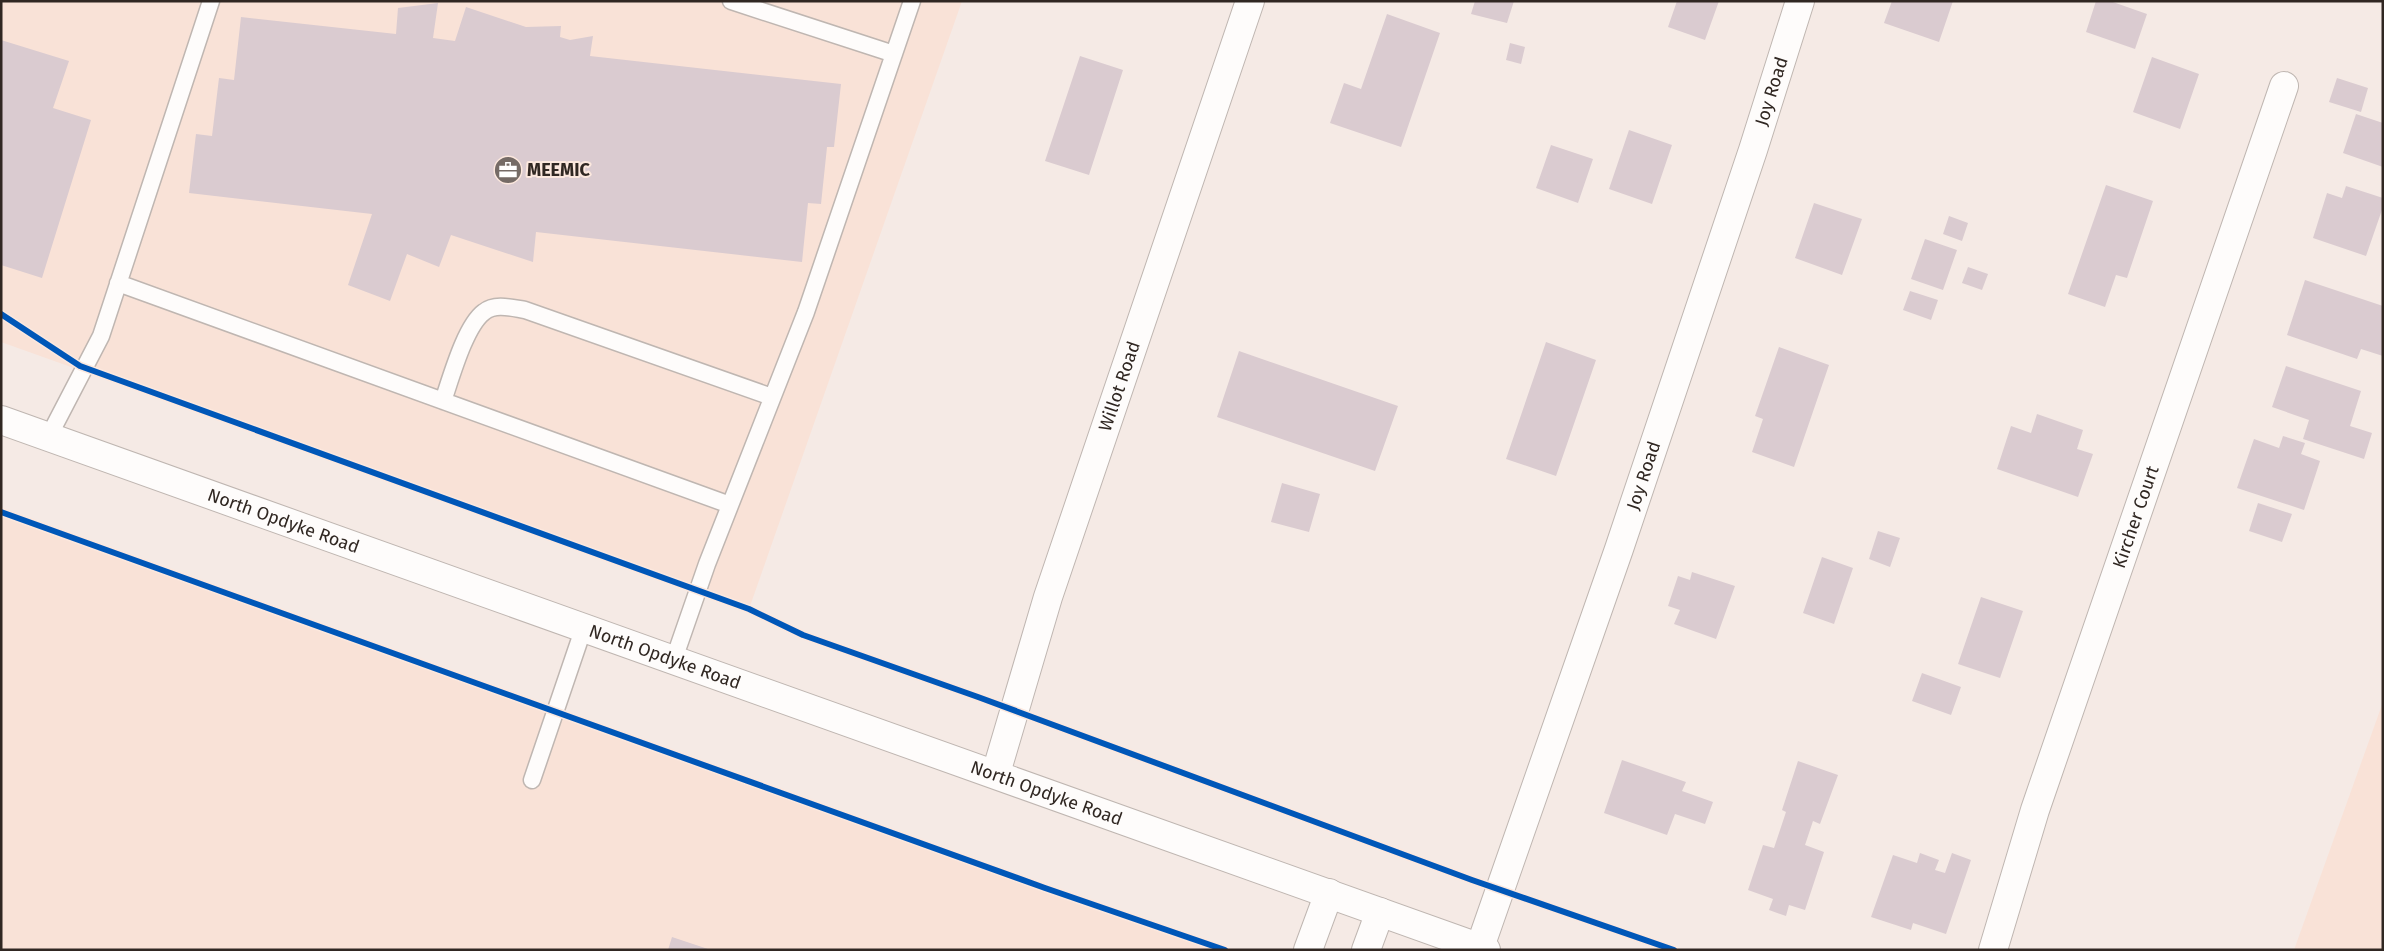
<svg xmlns="http://www.w3.org/2000/svg" width="2384" height="951" font-family="'Fira Sans',sans-serif">
<rect width="100%" height="100%" fill="#f5eae5"/>
<path fill="#f9e2d7" d="M1 1H962L749 609 1 342Z
M1 511 1228 950H1Z
M2383 702V950H2294Z"/>
<path fill="#dacbd0" d="M1475 1H1514L1507 23 1471 14Z
M1677 1H1719L1705 40 1668 27Z
M1892 1H1953L1939 42 1884 23Z
M2096 1H2110L2147 14 2135 49 2086 32Z
M438 3 433 38 455 41 466 7 526 27 561 26 560 37 570 40 593 36 590 56 841 84 834 147H827L821 204 808 203 802 262 536 232 533 262 451 235 439 267 407 254 390 301 348 285 372 214 189 193 196 134 212 136 219 78 234 80 241 17 396 34 398 8Z
M1387 14 1440 33 1401 147 1330 123 1344 83 1361 89Z
M1 40 69 61 53 108 91 120 42 278 1 265Z
M1510 43 1525 47 1521 64 1506 60Z
M1080 56 1123 70 1089 175 1045 161Z
M2152 57 2199 74 2180 129 2133 112Z
M2337 78 2368 88 2361 112 2329 102Z
M2356 114 2383 123V167L2343 153Z
M1629 130 1672 145 1652 204 1609 189Z
M1551 145 1593 159 1578 203 1536 188Z
M2106 185 2153 201 2127 278 2116 275 2105 307 2068 294Z
M2346 186 2383 198V207L2366 256 2313 238 2327 193 2342 198Z
M1814 203 1862 219 1842 275 1795 258Z
M1949 216 1968 223 1962 241 1943 234Z
M1925 239 1957 250 1943 290 1911 279Z
M1968 267 1988 274 1982 290 1962 283Z
M2305 280 2383 306V356L2361 349 2357 359 2287 335Z
M1910 291 1938 300 1931 320 1903 310Z
M1546 342 1596 360 1556 476 1506 459Z
M1779 347 1829 365 1794 467 1752 452 1763 419 1755 416Z
M1239 351 1398 406 1375 471 1217 417Z
M2286 366 2361 391 2350 426 2372 433 2364 459 2303 439 2309 420 2272 407Z
M2037 414 2083 430 2077 449 2093 454 2078 497 1997 469 2011 426 2031 433Z
M2283 436 2305 443 2301 454 2320 461 2304 510 2237 488 2254 439 2279 448Z
M1282 483 1320 494 1309 532 1271 522Z
M2258 503 2292 514 2282 542 2249 531Z
M1878 531 1900 538 1890 567 1869 559Z
M1822 557 1853 568 1834 624 1803 613Z
M1692 572 1735 586 1716 639 1674 624 1680 610 1668 606 1678 576 1690 580Z
M1981 597 2023 611 2000 678 1958 664Z
M1922 673 1961 687 1951 715 1912 701Z
M1622 760 1686 782 1682 791 1713 802 1705 824 1675 814 1667 835 1604 813Z
M1798 761 1838 775 1820 824 1813 821 1805 845 1824 852 1805 910 1789 905 1786 916 1769 910 1773 899 1748 890 1763 845 1774 848 1786 812 1782 810Z
M1920 853 1939 860 1935 870 1945 873 1952 853 1971 860 1946 934 1913 923 1911 930 1871 917 1893 855 1917 863Z
M672 937 708 949V950H668Z"/>
<g fill="none" stroke-linecap="round" stroke-linejoin="round">
<defs>
<path id="service" d="M731 1 894 54
M118 283 730 505
M443 401C451 378 465 326 484 312 495 303 512 308 525 310L772 397
M49 436 101 336 211 1
M674 659 707 564 806 312 912 1
M532 780 584 627"/>
<g id="minor">
<path id="s1" d="M996 773 1048 597 1250 1"/>
<path id="s2" d="M1480 947 1619 549 1753 150 1800 1"/>
<path d="M1308 950 1329 893"/>
<path d="M1366 950 1380 912"/>
<path id="s3" d="M1993 950 2035 810 2284 86"/>
</g>
<g id="secondary">
<path id="s4" d="M1 420 1486 950"/>
</g>
</defs>
<use href="#service" stroke="#bfb6b1" stroke-width="19"/>
<use href="#minor" stroke="#bfb6b1" stroke-width="30"/>
<use href="#secondary" stroke="#bfb6b1" stroke-width="30"/>
<use href="#service" stroke="#fefcfb" stroke-width="16"/>
<use href="#minor" stroke="#fefcfb" stroke-width="28"/>
<use href="#secondary" stroke="#fefcfb" stroke-width="28"/>
<defs>
<path id="cycleway" d="M1 314 80 366 749 609 803 635 978 697 1472 880 1674 950
M1 512 1045 888 1225 950"/>
</defs>
<use href="#cycleway" stroke="#fce8de" stroke-width="9"/>
<use href="#cycleway" stroke="#0057b8" stroke-width="6"/>
</g>
<defs>
<symbol id="office-disc" viewBox="-11 -11 22 22"><circle r="9.5" fill="#756b66" stroke="#fce8de"/><path d="M-6-3h4V-5.5h4V-3h4V5H-6ZM-1-4.5V-3h2v-1.5ZM-6 0V1H6V0Z" fill="#fff"/></symbol>
</defs>
<g fill-rule="evenodd">
<use href="#office-disc" x="492" y="154" width="32" height="32"/>
</g>
<g text-anchor="middle" dominant-baseline="central" stroke-width="4" stroke-linejoin="round" paint-order="stroke">
<g font-size="18" fill="#302722" stroke="#fce8de">
<text stroke="none"><textPath href="#s2" startOffset="904">Joy Road</textPath></text>
<text stroke="none"><textPath href="#s1" startOffset="406">Willot Road</textPath></text>
<text stroke="none"><textPath href="#s2" startOffset="499">Joy Road</textPath></text>
<text stroke="none"><textPath href="#s3" startOffset="456">Kircher Court</textPath></text>
<text stroke="none"><textPath href="#s4" startOffset="300">North Opdyke Road</textPath></text>
<text stroke="none"><textPath href="#s4" startOffset="705">North Opdyke Road</textPath></text>
<text stroke="none"><textPath href="#s4" startOffset="1110">North Opdyke Road</textPath></text>
</g>
<g font-size="18" font-weight="bold" fill="#302722" stroke="#fce8de" text-anchor="start">
<text x="527" y="170">MEEMIC</text>
</g>
</g>
<rect width="2384" height="951" fill="none" stroke="#302722" stroke-width="5"/>
</svg>
